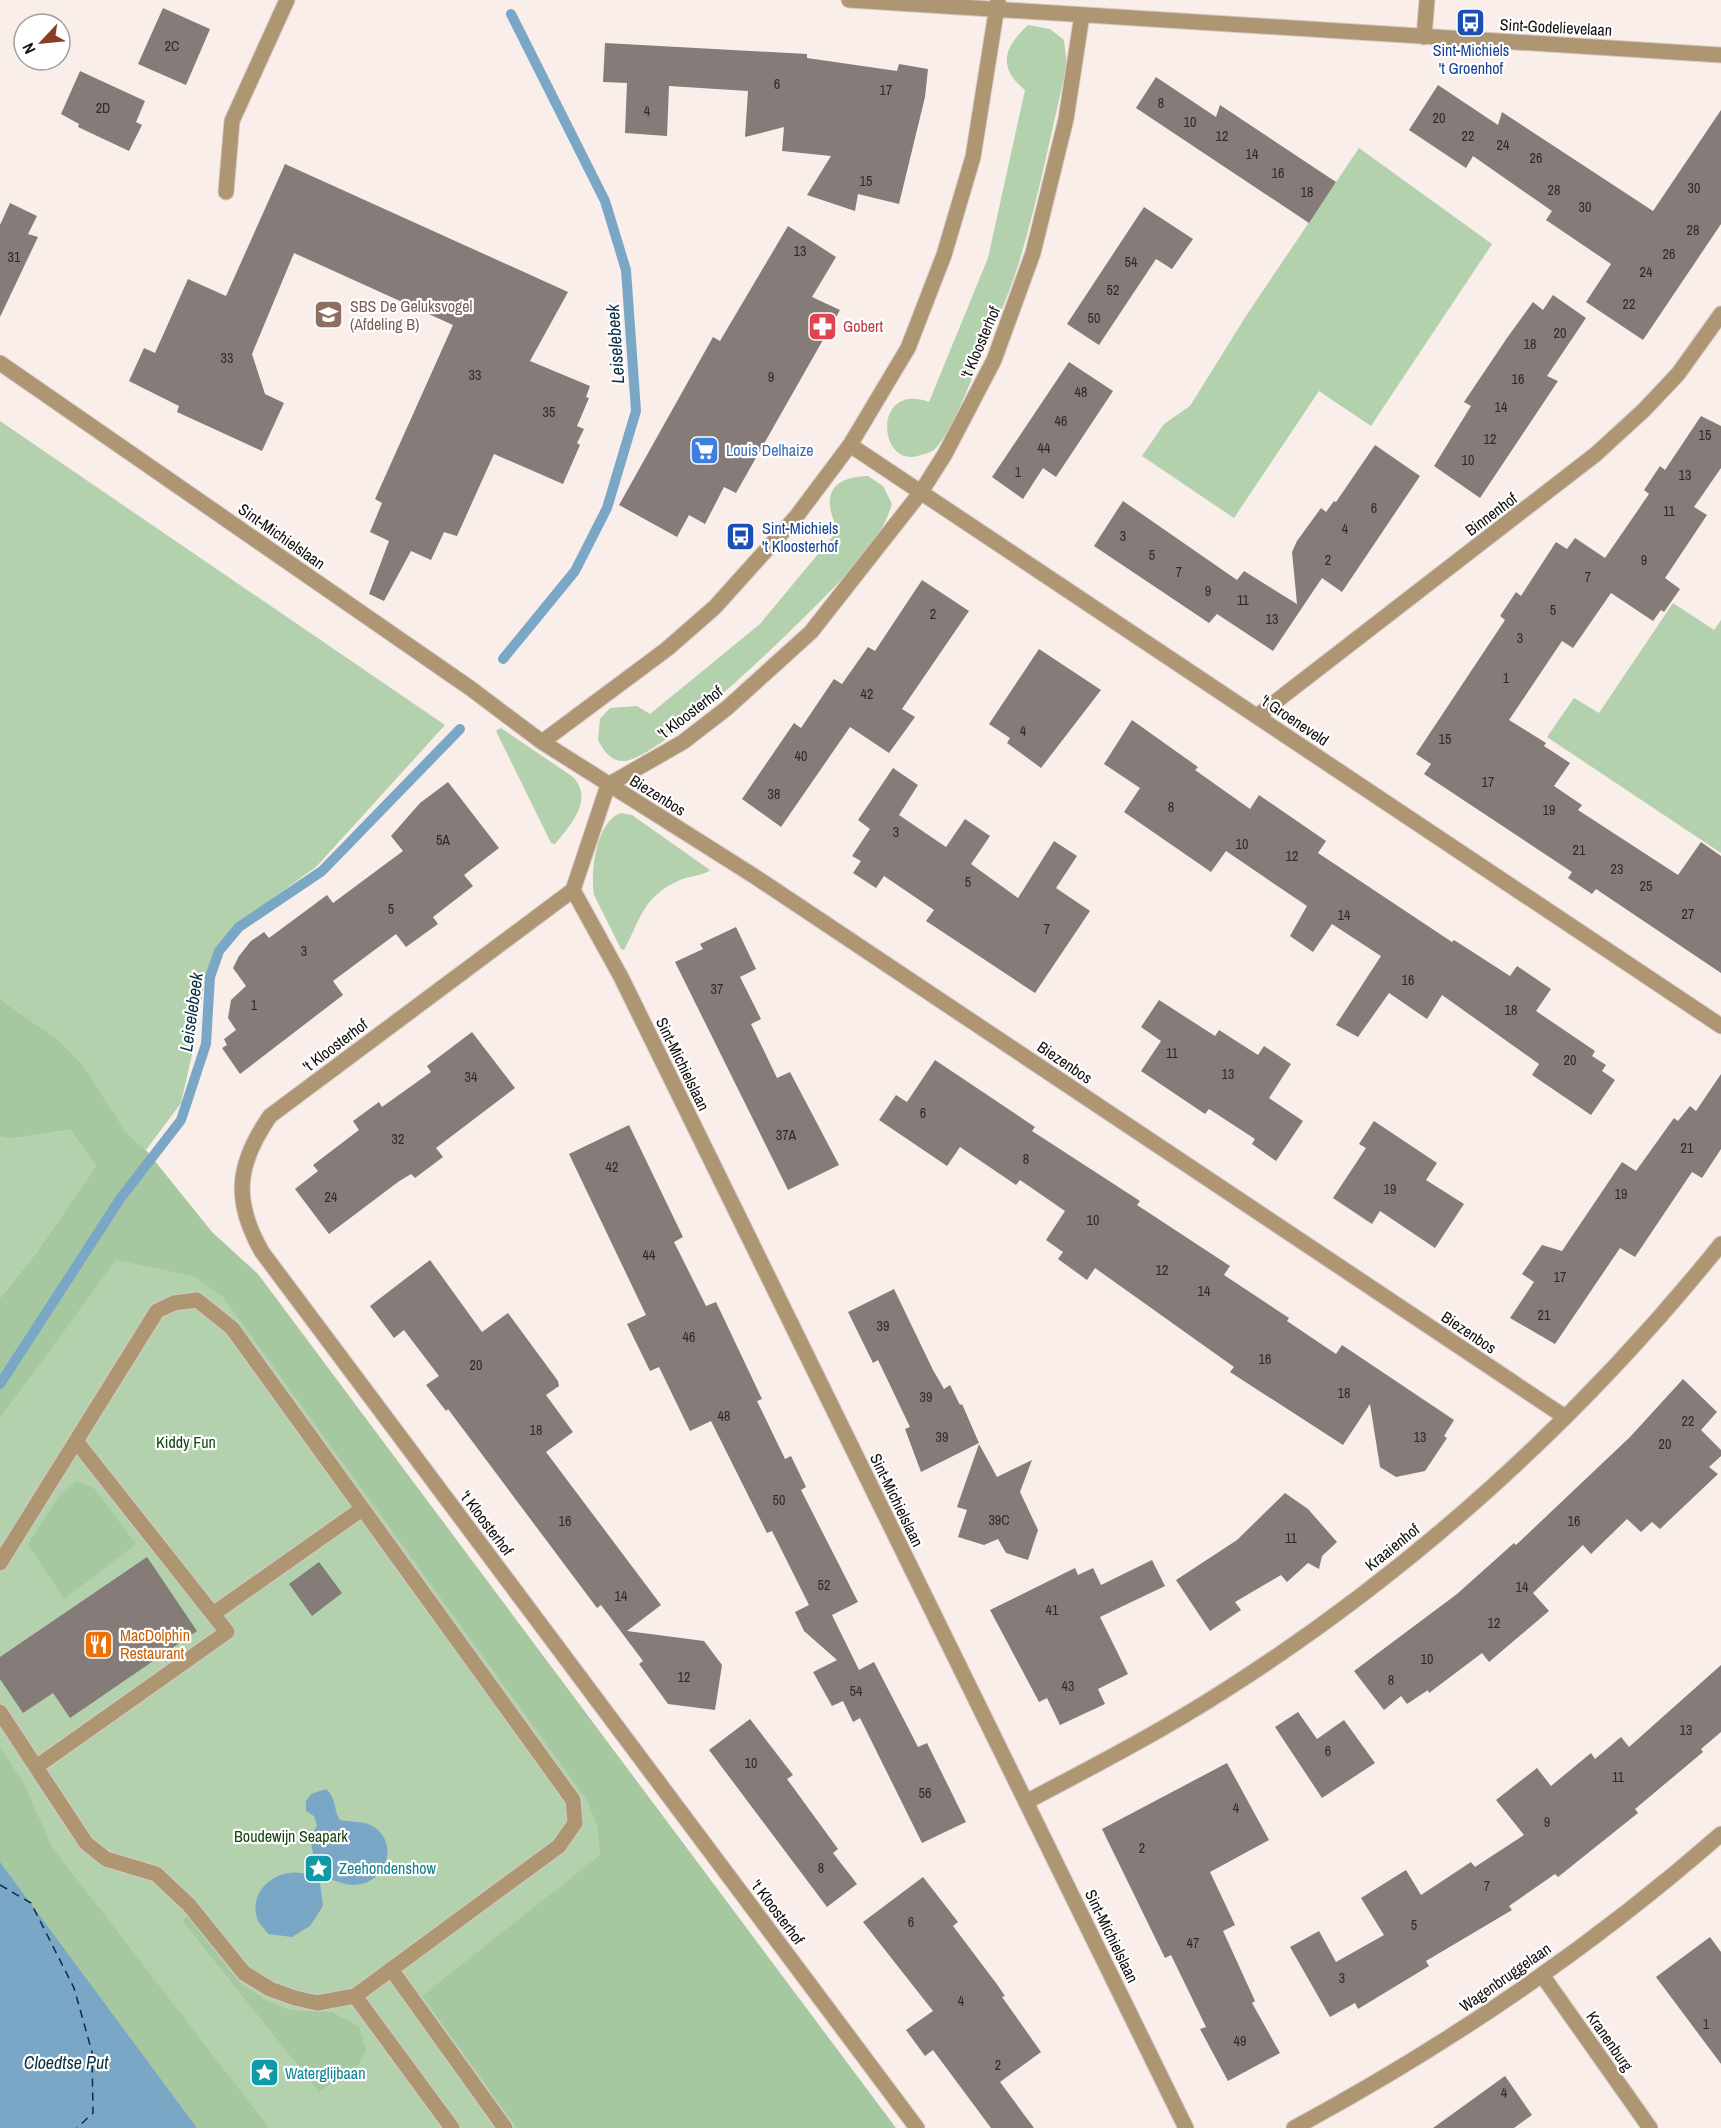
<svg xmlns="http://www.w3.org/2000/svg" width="1721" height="2128" font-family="'Archivo Narrow',sans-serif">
<rect width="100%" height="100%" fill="#faeeea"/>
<path fill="#b2d1ac" d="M1028 25 1050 29 1064 40 1067 65C1052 129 1039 196 1020 259 1008 300 988 339 972 378 965 396 948 437 934 450 931 452 925 454 921 455 878 471 871 381 929 402L988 258 1025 90C997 67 1004 47 1028 25Z
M1359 148 1492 244 1371 426 1319 391 1234 518 1142 456 1164 424 1190 406 1246 316Z
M0 421 445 725 317 866 236 925 215 948 205 978 194 1046 181 1103 146 1150 125 1131 57 1039 0 999Z
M868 476 883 486 892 504C885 528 870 547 854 566 825 599 657 767 621 761 608 759 604 750 598 740L600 719 610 708 637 706 650 714 760 624 838 530C821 497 830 477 868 476Z
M1673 603 1714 630 1721 620V853L1547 737 1574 698 1599 713Z
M501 728 573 777C594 799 571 825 555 844L551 843 496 731Z
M621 813 632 815 710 870C703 876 689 876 680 880 642 897 641 919 624 950L621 949 594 895C590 873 596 821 621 813Z
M70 1130 96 1166 36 1253 0 1298V1137L9 1139Z
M155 1205 878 2128H0V1419Z"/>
<path fill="#a6c8a0" d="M0 999 57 1039 83 1066 125 1131 146 1150 212 1232 258 1274 896 2128H517L422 1996 600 1855 598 1828 587 1800 223 1297 193 1276 116 1260 0 1419V1298L36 1253 96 1166 70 1130 9 1139 0 1137Z
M76 1481 93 1487 136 1544 64 1599 28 1544 59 1496Z
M0 1747 24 1784 52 1847 269 2128H197L0 1862Z
M188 1916 240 1983 265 2000 289 2010 332 2012 359 2027 366 2049 359 2064 319 2092 182 1920Z"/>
<path fill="#7ba7c7" d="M326 1789C337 1799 333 1809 340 1820 348 1822 360 1821 368 1824 402 1838 388 1885 353 1885 344 1885 335 1880 326 1878L320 1883 323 1906 310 1926 292 1937 268 1934C265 1929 259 1924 257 1918 248 1887 282 1865 309 1875L315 1871C317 1851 305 1850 317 1825L314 1816 306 1811V1801L311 1794Z
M0 1862 197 2128H0Z"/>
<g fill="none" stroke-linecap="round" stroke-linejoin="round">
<path stroke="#7ba7c7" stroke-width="10" d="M503 659 575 571 607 508 636 411 626 270 605 201 511 14
M0 1384 120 1199 181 1120 206 1044 210 977 219 951 239 927 322 871 460 729"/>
<path stroke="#082e44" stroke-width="1.5" stroke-dasharray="8 6" stroke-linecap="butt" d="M0 1885 31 1903 74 1988 92 2052 93 2113 77 2128"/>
</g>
<path fill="#857b78" d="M163 8 210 29 186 85 138 64Z
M605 43 807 54V58L897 71 899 64 928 69 925 97 899 204 858 194 855 211 807 195 831 156 782 151 784 127 745 137 748 91 669 86 667 136 625 133 627 83 603 82Z
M80 71 145 101 136 122 142 125 129 151 78 127 79 124 61 114Z
M1156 77 1216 117 1220 105 1336 182 1309 223 1136 108Z
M1438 85 1498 125 1502 112 1653 211 1721 110V224L1643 340 1586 302 1611 264 1546 220 1552 211 1473 156 1466 168 1409 130Z
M285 164 568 292 530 361 590 386 586 397 589 398 577 426 584 429 577 443 580 445 563 484 494 454 457 536 444 532 431 560 411 551 384 601 369 594 389 541 370 532 382 503 375 499 453 325 294 253 252 354 265 394 284 403 262 451 177 412 179 406 129 381 144 348 155 353 188 279 226 296Z
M10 203 37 216 28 234 38 237 0 317V225Z
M1144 207 1193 239 1172 269 1156 259 1099 345 1067 324Z
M788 226 836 257 812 297 840 310 736 493 724 487 705 524 689 515 677 537 619 505 713 337 720 341Z
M1553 295 1586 318 1547 376 1558 381 1480 498 1434 466 1471 406 1464 402 1507 338 1533 302 1543 310Z
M1069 362 1113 391 1056 477 1043 468 1023 499 992 477Z
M1701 416 1721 426V468L1694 507 1707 515 1665 578 1680 589 1664 612 1661 610 1653 621 1611 593 1573 648 1562 641 1509 720 1546 743 1544 746 1570 763 1554 786 1582 805 1578 810 1678 875 1701 842 1721 856V973L1596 889 1592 894 1568 878 1572 872 1424 774 1431 764 1416 754 1505 620 1500 616 1516 592 1521 596 1556 542 1567 549 1575 538 1605 558 1649 494 1644 490 1660 466 1665 470Z
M1375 445 1420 476 1342 592 1322 578 1273 651 1217 614 1209 623 1094 546 1123 501 1237 580 1244 571 1297 604 1292 552 1297 541 1321 508 1326 512 1334 501 1336 502Z
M922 580 969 611 902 709 915 717 889 753 850 727 781 827 742 799 794 723 801 728 834 679 842 684 868 647 875 651Z
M1039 649 1101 690 1041 768 1007 743 1010 738 989 724Z
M1132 720 1198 767 1195 770 1250 809 1259 795 1326 841 1318 853 1452 942 1454 940 1510 976 1517 966 1551 989 1536 1011 1595 1051 1592 1056 1606 1065 1602 1071 1615 1080 1591 1115 1532 1075 1539 1064 1442 995 1427 1019 1389 993 1358 1037 1336 1025 1381 956 1332 924 1313 952 1290 936 1307 906 1226 851 1211 872 1124 812 1140 788 1104 764Z
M893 768 918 785 899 815 946 847 965 819 990 836 971 864 1018 898 1054 841 1077 856 1056 888 1090 911 1035 993 926 921 934 910 884 876 876 888 853 873 861 861 852 856 870 829 858 820Z
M448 782 499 848 464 875 473 886 433 917 438 924 406 947 396 934 333 981 343 995 240 1074 222 1048 227 1045 224 1039 236 1030 228 1018 231 1000 246 986 233 968 239 956 251 941 264 932 269 938 327 895 333 903 403 851 391 836 420 803Z
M736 927 756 969 740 977 761 1019 751 1024 777 1078 790 1072 839 1165 788 1190 675 962 703 949 700 944Z
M1159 1000 1215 1036 1219 1030 1258 1055 1264 1046 1291 1064 1269 1098 1303 1121 1276 1161 1252 1144 1255 1139 1209 1109 1205 1114 1141 1071 1161 1041 1141 1027Z
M472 1032 515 1088 436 1148 443 1157 415 1178 411 1174 398 1182 329 1234 295 1189 318 1171 313 1165 359 1130 353 1121 379 1102 382 1107 431 1072 427 1066Z
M935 1060 1035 1127 1032 1131 1140 1201 1137 1205 1230 1266 1224 1275 1289 1318 1287 1321 1336 1354 1342 1345 1454 1420 1444 1436 1447 1438 1425 1471 1396 1477 1380 1467 1370 1404 1343 1445 1230 1372 1234 1367 1095 1268 1087 1280 1058 1259 1063 1252 1046 1240 1065 1211 1020 1180 1016 1185 960 1147 947 1166 879 1120 896 1095 907 1102Z
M1721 1074V1149L1702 1178 1692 1172 1635 1257 1620 1248 1555 1344 1510 1318 1534 1282 1522 1274 1542 1245 1562 1251 1622 1162 1636 1171 1674 1118 1678 1121 1690 1106 1696 1111Z
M1374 1121 1437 1163 1426 1180 1464 1204 1435 1248 1380 1211 1372 1224 1333 1198 1366 1148 1359 1144Z
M629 1125 683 1237 674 1242 706 1306 716 1302 762 1399 757 1401 785 1459 791 1456 806 1487 801 1490 858 1602 832 1615 859 1670 874 1662 918 1747 927 1743 966 1822 922 1843 860 1718 853 1722 843 1701 832 1706 813 1672 837 1660 804 1631 795 1612 809 1605 772 1531 767 1533 711 1421 690 1431 659 1367 650 1371 627 1324 646 1315 569 1154Z
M430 1260 482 1332 508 1313 558 1381 559 1386 546 1395 573 1432 546 1452 661 1605 627 1631 704 1641 722 1665 715 1710 668 1704 639 1664 643 1661 601 1605 597 1608 448 1409 446 1411 426 1385 439 1376 404 1330 394 1338 370 1306Z
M894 1289 933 1370 944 1389 950 1385 960 1405 962 1404 979 1443 921 1472 905 1429 910 1427 878 1360 873 1363 848 1312Z
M1683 1379 1717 1412 1701 1430 1721 1450V1456L1709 1467 1718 1474 1660 1529 1652 1522 1641 1532 1627 1519 1591 1554 1583 1545 1533 1593 1549 1611 1489 1662 1482 1653 1429 1693 1428 1690 1407 1704 1401 1696 1384 1710 1354 1671 1457 1594 1514 1543 1516 1545 1630 1437Z
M979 1444 997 1477 1032 1460 1020 1492 1038 1530 1028 1560 1006 1553 998 1539 984 1545 958 1537 967 1510 957 1507Z
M1285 1493 1308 1509 1337 1542 1322 1556 1319 1569 1308 1563 1287 1582 1281 1575 1235 1602 1241 1610 1210 1631 1176 1580 1237 1540Z
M147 1557 197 1631 70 1718 53 1693 23 1713 0 1679V1657Z
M1152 1560 1165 1586 1100 1617 1128 1674 1098 1689 1105 1704 1060 1725 1047 1698 1039 1702 990 1610 1075 1568 1078 1575 1093 1568 1101 1585Z
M319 1562 342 1593 312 1616 289 1584Z
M1721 1665V1732L1701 1749 1703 1752 1635 1809 1638 1813 1558 1877 1555 1874 1509 1906 1512 1910 1426 1961 1429 1966 1358 2009 1355 2003 1330 2017 1290 1947 1319 1931 1336 1962 1384 1935 1361 1898 1406 1870 1421 1895 1471 1862 1475 1867 1524 1835 1496 1800 1537 1768 1551 1786 1591 1753 1595 1759 1621 1737 1629 1747Z
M1298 1712 1317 1739 1344 1720 1375 1763 1322 1798 1275 1727Z
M750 1719 793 1775 787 1779 838 1849 833 1853 857 1884 827 1907 709 1750Z
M1227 1763 1269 1840 1210 1872 1235 1925 1223 1931 1255 2001 1252 2003 1280 2053 1228 2081 1200 2029 1206 2027 1171 1955 1165 1958 1102 1829Z
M923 1877 958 1922 953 1926 996 1983 1005 1996 1002 1997 1041 2052 1000 2082 1034 2128H991L933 2050 925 2056 906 2030 933 2011 863 1922Z
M1710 1937 1721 1952V2064L1656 1977Z
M1505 2076 1532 2115 1514 2128H1433Z"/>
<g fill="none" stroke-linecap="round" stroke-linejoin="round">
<defs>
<path id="street" d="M849 0 1721 55
M1424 37 1427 0
M226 192 232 121 287 0
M0 363 470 688 542 742 754 876 1565 1417
M850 445 1721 1026
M1257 716 1596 454 1644 410 1678 374 1721 314
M542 742 667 649 715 607 796 517 850 445 908 348 944 255 973 157 998 0
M573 890 621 977 1186 2128
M0 1563 157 1311 174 1303 197 1300 232 1328 573 1800 575 1823 559 1846 355 1996 317 2003 295 1998 270 1989 244 1973 189 1905 156 1874 106 1859 86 1843 36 1767 227 1632 76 1441
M213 1614 362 1509
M0 1712 36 1767
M1026 1802C1094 1766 1162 1731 1227 1689 1415 1569 1582 1417 1721 1244
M391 1969 505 2128
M1542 1975 1650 2128
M355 1996 452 2128
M917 2128 262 1252C233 1201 236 1165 270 1116L573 890 608 785 683 742 727 708 811 632 921 492 945 454 994 360 1033 253 1066 119 1082 15
M1294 2128C1446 2046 1591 1948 1721 1834"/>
</defs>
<use href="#street" stroke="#d5cac7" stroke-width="17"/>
<use href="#street" stroke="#af9673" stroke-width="15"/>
</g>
<defs>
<symbol id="bus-square" viewBox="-11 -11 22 22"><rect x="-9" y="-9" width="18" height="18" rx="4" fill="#1a4fb4" stroke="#fff"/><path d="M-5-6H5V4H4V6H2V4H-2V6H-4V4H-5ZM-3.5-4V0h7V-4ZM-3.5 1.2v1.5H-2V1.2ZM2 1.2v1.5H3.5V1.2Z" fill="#fff"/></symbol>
<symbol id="school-square" viewBox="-11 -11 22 22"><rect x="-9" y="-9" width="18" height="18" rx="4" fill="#8d6e63" stroke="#fff"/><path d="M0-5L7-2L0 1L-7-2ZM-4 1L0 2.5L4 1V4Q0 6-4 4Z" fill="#fff"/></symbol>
<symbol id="pharmacy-square" viewBox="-11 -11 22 22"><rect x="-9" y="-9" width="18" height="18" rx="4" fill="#e0444e" stroke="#fff"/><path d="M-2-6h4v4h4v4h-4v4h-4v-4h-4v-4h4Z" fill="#fff"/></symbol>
<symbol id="supermarket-square" viewBox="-11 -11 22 22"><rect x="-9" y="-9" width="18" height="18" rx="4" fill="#3f7fe0" stroke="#fff"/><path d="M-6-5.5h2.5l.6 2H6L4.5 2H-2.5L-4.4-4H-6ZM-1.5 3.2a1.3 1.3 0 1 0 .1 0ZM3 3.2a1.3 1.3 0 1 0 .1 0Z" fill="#fff"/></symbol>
<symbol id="restaurant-square" viewBox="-11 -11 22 22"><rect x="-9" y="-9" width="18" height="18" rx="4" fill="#e8710a" stroke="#fff"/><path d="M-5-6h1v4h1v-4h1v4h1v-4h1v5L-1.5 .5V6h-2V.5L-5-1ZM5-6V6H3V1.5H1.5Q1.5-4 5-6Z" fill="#fff"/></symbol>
<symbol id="sight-square" viewBox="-11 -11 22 22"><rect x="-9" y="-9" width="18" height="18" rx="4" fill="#0f9aa8" stroke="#fff"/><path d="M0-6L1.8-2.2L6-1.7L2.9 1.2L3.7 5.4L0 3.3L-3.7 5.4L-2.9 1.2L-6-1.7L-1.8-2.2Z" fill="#fff"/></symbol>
</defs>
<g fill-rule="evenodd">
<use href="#bus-square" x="1454" y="6" width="33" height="33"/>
<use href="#school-square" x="312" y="298" width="33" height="33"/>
<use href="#pharmacy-square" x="806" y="310" width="33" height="33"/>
<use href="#supermarket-square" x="688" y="434" width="33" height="33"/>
<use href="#bus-square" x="724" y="520" width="33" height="33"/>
<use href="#restaurant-square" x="82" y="1628" width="33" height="33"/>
<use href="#sight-square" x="302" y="1852" width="33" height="33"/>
<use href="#sight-square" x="248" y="2056" width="33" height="33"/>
</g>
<g text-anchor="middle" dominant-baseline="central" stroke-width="4.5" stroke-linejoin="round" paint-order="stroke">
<g font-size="14" fill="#302a28">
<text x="172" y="46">2C</text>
<text x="777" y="84">6</text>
<text x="886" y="90">17</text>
<text x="1161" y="103">8</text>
<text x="103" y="108">2D</text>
<text x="647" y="111">4</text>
<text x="1439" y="118">20</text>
<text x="1190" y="122">10</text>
<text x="1222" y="136">12</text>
<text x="1468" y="136">22</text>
<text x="1503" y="145">24</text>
<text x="1252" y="154">14</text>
<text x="1536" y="158">26</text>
<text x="1278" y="173">16</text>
<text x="866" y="181">15</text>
<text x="1694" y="188">30</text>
<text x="1554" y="190">28</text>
<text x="1307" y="192">18</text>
<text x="1585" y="207">30</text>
<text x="1693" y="230">28</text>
<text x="800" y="251">13</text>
<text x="1669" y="254">26</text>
<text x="14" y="257">31</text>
<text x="1131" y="262">54</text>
<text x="1646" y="272">24</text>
<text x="1113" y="290">52</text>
<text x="1629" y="304">22</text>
<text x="1094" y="318">50</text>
<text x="1560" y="333">20</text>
<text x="1530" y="344">18</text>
<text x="227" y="358">33</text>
<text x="475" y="375">33</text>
<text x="771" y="377">9</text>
<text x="1518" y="379">16</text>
<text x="1081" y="392">48</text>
<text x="1501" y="407">14</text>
<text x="549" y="412">35</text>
<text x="1061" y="421">46</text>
<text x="1705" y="435">15</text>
<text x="1490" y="439">12</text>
<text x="1044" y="448">44</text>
<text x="1468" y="460">10</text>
<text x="1018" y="472">1</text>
<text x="1685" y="475">13</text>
<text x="1374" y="508">6</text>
<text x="1669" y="511">11</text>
<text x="1345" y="529">4</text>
<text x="1123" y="536">3</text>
<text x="1152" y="555">5</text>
<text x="1328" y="560">2</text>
<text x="1644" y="560">9</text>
<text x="1179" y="572">7</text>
<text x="1588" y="577">7</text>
<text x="1208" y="591">9</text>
<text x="1243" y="600">11</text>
<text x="1553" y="610">5</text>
<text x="933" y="614">2</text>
<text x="1272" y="619">13</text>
<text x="1520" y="638">3</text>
<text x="1506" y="678">1</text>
<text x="867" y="694">42</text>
<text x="1023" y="731">4</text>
<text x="1445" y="739">15</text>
<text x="801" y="756">40</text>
<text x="1488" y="782">17</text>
<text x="774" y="794">38</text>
<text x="1171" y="807">8</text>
<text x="1549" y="810">19</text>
<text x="896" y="832">3</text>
<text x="443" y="840">5A</text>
<text x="1242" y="844">10</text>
<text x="1579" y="850">21</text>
<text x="1292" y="856">12</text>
<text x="1617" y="869">23</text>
<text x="968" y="882">5</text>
<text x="1646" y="886">25</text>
<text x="391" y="909">5</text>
<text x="1688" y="914">27</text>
<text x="1344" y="915">14</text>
<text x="1047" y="929">7</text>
<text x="304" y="951">3</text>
<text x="1408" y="980">16</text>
<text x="717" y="989">37</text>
<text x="254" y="1005">1</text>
<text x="1511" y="1010">18</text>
<text x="1172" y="1053">11</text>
<text x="1570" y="1060">20</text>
<text x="1228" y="1074">13</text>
<text x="471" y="1077">34</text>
<text x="923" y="1113">6</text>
<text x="786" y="1135">37A</text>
<text x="398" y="1139">32</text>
<text x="1687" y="1148">21</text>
<text x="1026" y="1159">8</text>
<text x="612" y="1167">42</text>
<text x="1390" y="1189">19</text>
<text x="1621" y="1194">19</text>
<text x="331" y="1197">24</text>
<text x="1093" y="1220">10</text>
<text x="649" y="1255">44</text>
<text x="1162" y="1270">12</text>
<text x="1560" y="1277">17</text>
<text x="1204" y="1291">14</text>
<text x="1544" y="1315">21</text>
<text x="883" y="1326">39</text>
<text x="689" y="1337">46</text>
<text x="1265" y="1359">16</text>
<text x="476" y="1365">20</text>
<text x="1344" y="1393">18</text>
<text x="926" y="1397">39</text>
<text x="724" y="1416">48</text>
<text x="1688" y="1421">22</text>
<text x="536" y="1430">18</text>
<text x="942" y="1437">39</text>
<text x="1420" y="1437">13</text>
<text x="1665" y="1444">20</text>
<text x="779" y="1500">50</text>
<text x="999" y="1520">39C</text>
<text x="565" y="1521">16</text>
<text x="1574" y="1521">16</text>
<text x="1291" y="1538">11</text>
<text x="824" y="1585">52</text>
<text x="1522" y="1587">14</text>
<text x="621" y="1596">14</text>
<text x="1052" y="1610">41</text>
<text x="1494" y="1623">12</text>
<text x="1427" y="1659">10</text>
<text x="684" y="1677">12</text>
<text x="1391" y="1680">8</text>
<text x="1068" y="1686">43</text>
<text x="856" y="1691">54</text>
<text x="1686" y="1730">13</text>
<text x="1328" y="1751">6</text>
<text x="751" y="1763">10</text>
<text x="1618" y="1777">11</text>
<text x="925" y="1793">56</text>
<text x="1236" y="1808">4</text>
<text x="1547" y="1822">9</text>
<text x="1142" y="1848">2</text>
<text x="821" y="1868">8</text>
<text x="1487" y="1886">7</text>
<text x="911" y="1922">6</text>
<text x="1414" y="1925">5</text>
<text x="1193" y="1943">47</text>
<text x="1342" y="1978">3</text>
<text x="961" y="2001">4</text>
<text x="1706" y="2024">1</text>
<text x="1240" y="2041">49</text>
<text x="998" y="2065">2</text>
<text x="1504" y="2093">4</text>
</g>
<g font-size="16" fill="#130f0e" stroke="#fff">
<text transform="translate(1556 27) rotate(3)">Sint-Godelievelaan</text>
<text transform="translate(980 342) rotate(-67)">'t Kloosterhof</text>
<text transform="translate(1491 514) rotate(-37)">Binnenhof</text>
<text transform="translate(282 536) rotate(35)">Sint-Michielslaan</text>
<text transform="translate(690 712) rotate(-37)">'t Kloosterhof</text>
<text transform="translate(1295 720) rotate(34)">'t Groeneveld</text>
<text transform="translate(658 795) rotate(32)">Biezenbos</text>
<text transform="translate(335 1045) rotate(-37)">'t Kloosterhof</text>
<text transform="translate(1065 1062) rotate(34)">Biezenbos</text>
<text transform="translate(683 1064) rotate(64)">Sint-Michielslaan</text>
<text transform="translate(1469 1332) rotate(34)">Biezenbos</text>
<text transform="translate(897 1500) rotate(64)">Sint-Michielslaan</text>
<text transform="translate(487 1523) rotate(53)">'t Kloosterhof</text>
<text transform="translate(1392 1547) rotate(-39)">Kraaienhof</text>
<text transform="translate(778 1912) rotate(53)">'t Kloosterhof</text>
<text transform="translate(1112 1936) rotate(64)">Sint-Michielslaan</text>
<text transform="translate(1505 1977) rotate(-35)">Wagenbruggelaan</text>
<text transform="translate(1610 2041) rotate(55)">Kranenburg</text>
</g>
<g font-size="16" fill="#164399" stroke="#fff">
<text x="1471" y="50">Sint-Michiels<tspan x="1471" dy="18">'t Groenhof</tspan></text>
<text x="762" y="528" text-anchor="start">Sint-Michiels<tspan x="762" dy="18">'t Kloosterhof</tspan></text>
</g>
<g font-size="16" fill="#785e54" stroke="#fff" text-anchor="start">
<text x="350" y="306">SBS De Geluksvogel<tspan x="350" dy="18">(Afdeling B)</tspan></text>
</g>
<g font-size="16" fill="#be3a42" stroke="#fff" text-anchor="start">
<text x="843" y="326">Gobert</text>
</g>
<g font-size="16" fill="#366cbe" stroke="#fff" text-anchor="start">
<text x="726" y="450">Louis Delhaize</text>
</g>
<g font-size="16" fill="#17450f" stroke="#fff">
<text x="186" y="1442">Kiddy Fun</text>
<text x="291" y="1836">Boudewijn Seapark</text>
</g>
<g font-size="16" fill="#c56008" stroke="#fff" text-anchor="start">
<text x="120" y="1635">MacDolphin<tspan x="120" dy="18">Restaurant</tspan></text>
</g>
<g font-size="16" fill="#0d838f" stroke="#fff" text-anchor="start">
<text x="339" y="1868">Zeehondenshow</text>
<text x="285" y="2073">Waterglijbaan</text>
</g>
<g font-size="18" font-style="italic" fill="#082e44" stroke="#fff">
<text transform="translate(615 344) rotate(-94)">Leiselebeek</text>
<text transform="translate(191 1012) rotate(-82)">Leiselebeek</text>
<text x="66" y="2062">Cloedtse Put</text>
</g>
</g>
<g transform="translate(42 42) rotate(244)"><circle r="28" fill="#ffffff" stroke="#a19f9f" stroke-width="1.5"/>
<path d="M0-4.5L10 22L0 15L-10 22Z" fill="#873e22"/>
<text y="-9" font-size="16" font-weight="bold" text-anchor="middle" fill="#130f0e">N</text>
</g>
</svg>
